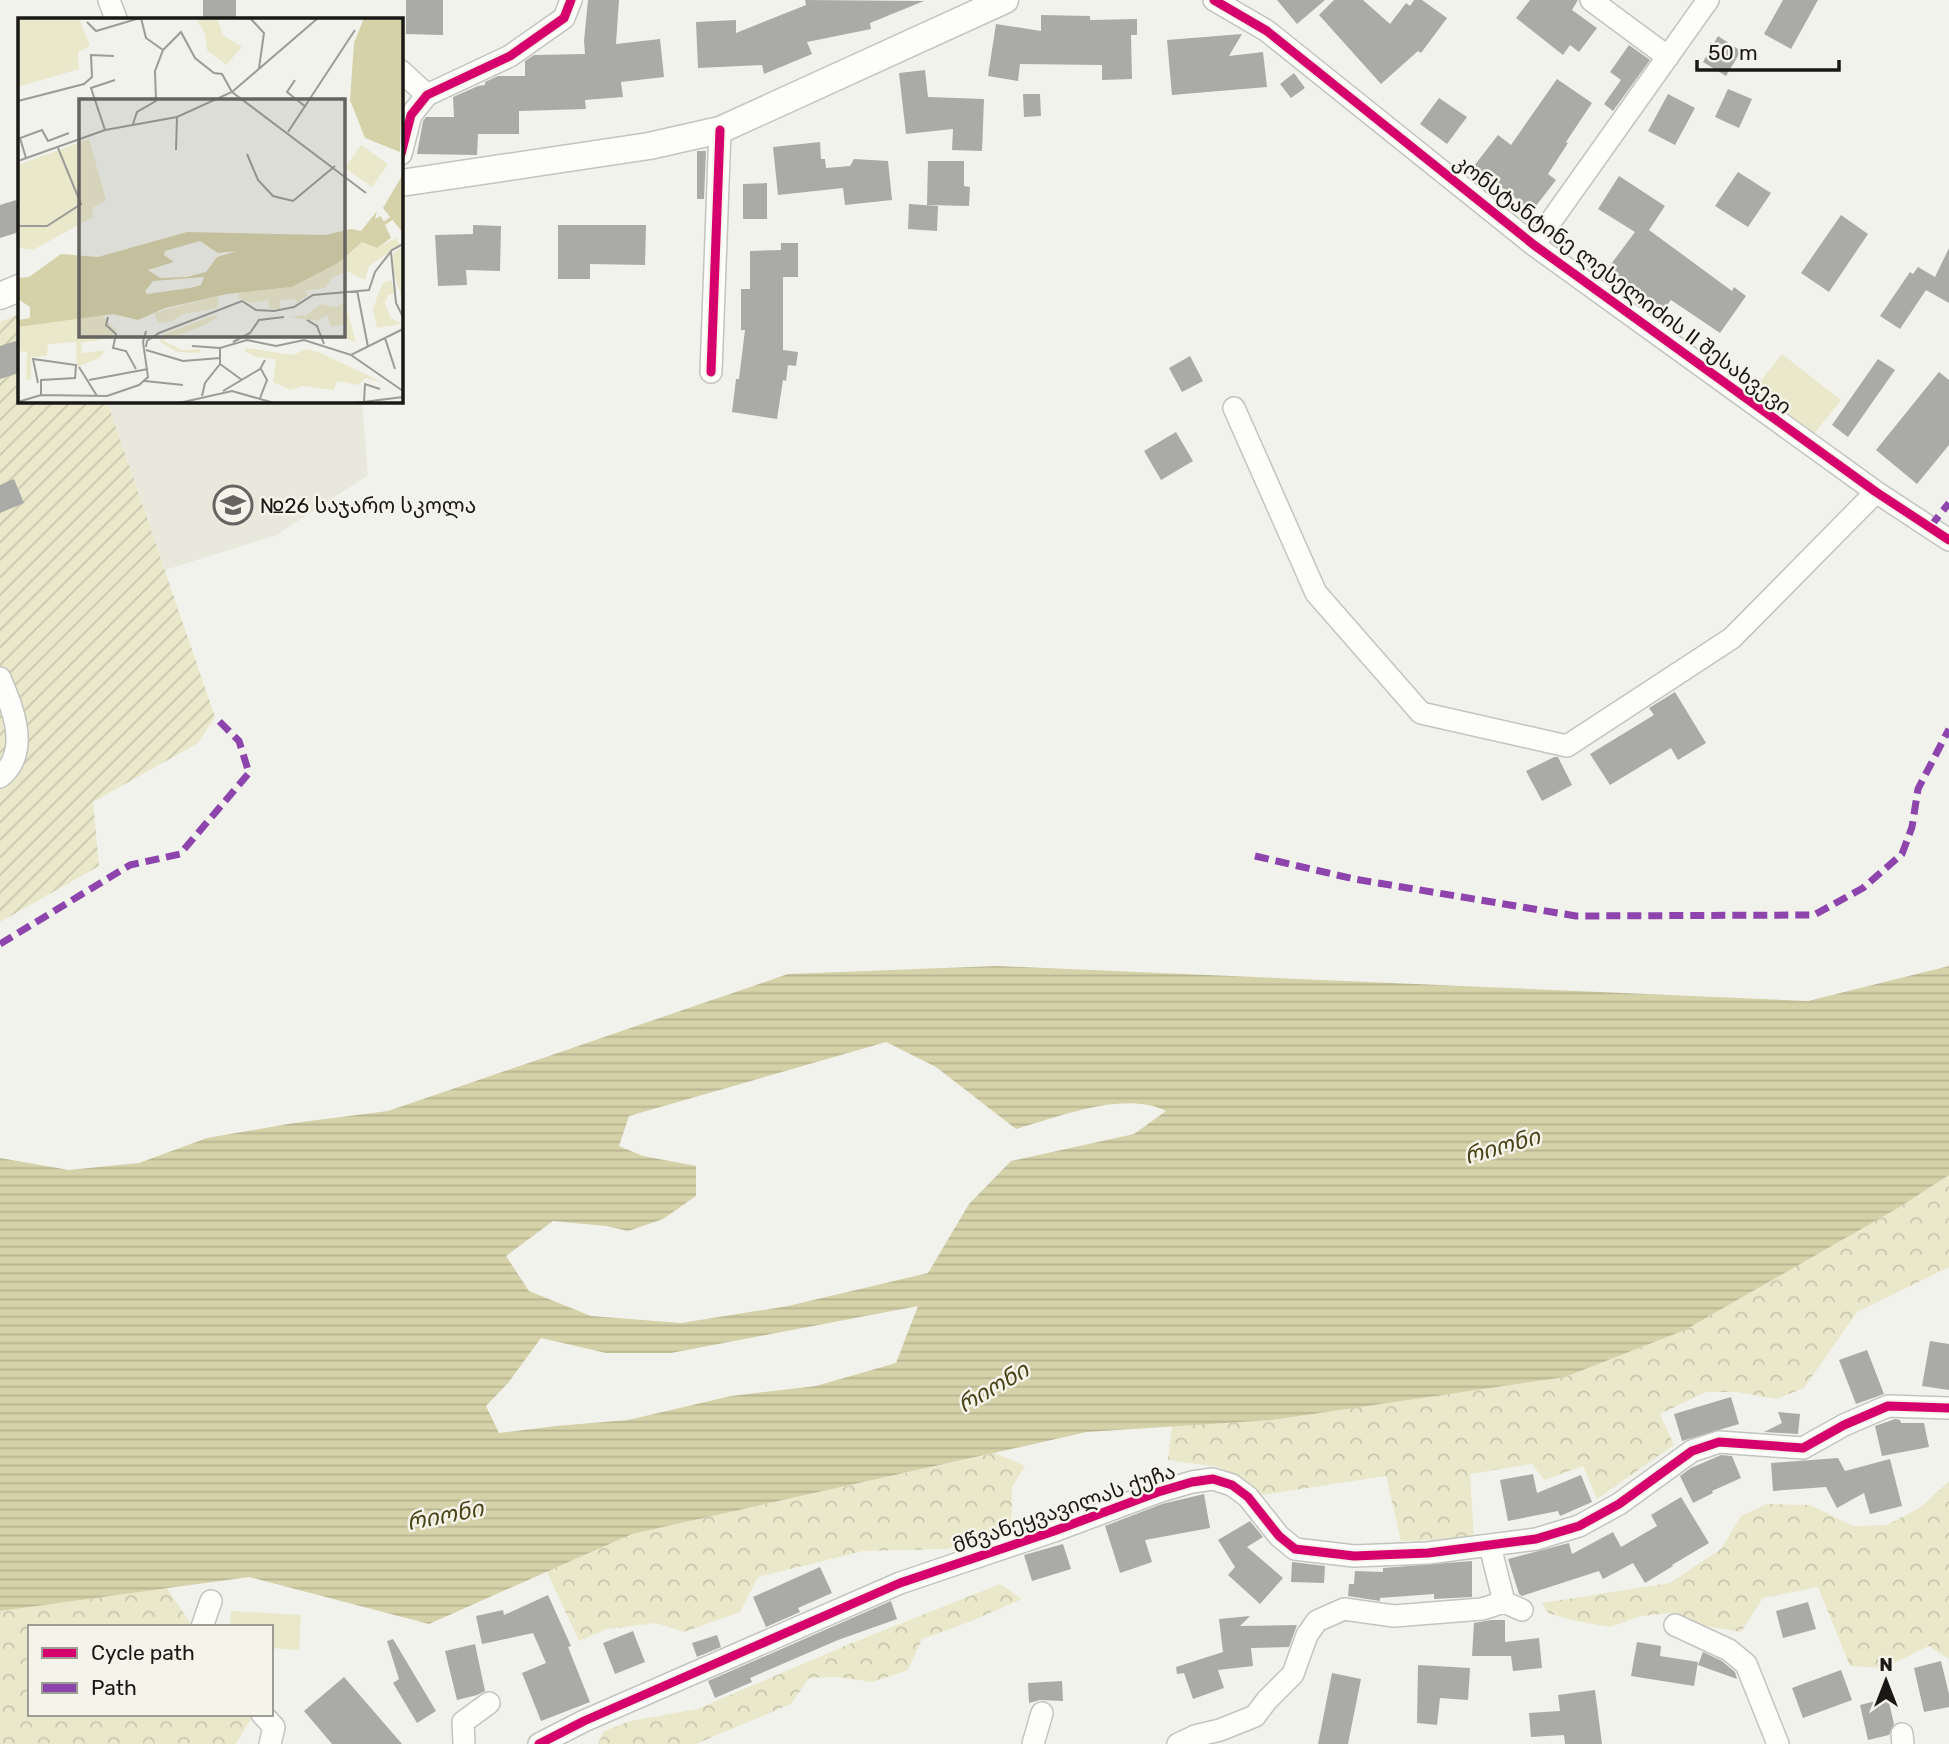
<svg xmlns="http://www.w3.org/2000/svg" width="1949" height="1744" font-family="Rubik,'Noto Sans Georgian',sans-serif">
<defs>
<pattern id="forest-crowns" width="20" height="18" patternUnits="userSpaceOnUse" patternTransform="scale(1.75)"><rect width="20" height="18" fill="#eae8ca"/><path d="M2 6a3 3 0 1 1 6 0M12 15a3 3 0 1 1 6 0" fill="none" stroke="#c8c6ad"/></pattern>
<pattern id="garden-furrows" width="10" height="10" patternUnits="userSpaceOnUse" patternTransform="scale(1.75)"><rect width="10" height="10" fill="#eae8ca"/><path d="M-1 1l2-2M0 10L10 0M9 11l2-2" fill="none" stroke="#c8c6ad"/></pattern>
<pattern id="water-rules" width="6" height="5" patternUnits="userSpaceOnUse" patternTransform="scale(1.75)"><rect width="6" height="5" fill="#d5d1a8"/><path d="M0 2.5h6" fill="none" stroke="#b6b390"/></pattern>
</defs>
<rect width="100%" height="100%" fill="#f2f2ed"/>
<path fill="#e8e8dc" d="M107 401H362L368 475 277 535 165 570Z"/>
<path fill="url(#forest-crowns)" d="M1949 1175V1267L1857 1312 1804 1388 1776 1399 1737 1392H1706L1660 1414 1674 1445 1597 1499 1583 1466 1544 1480 1532 1464 1470 1474 1474 1539 1401 1541 1386 1476 1261 1495 1219 1467 1168 1460 1172 1426 1272 1420 1565 1377 1685 1330 1898 1208Z
M995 1453 1025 1466 1012 1487 1011 1533 947 1549 863 1551 758 1577 740 1612 684 1632 656 1623 607 1629 579 1641 547 1572 632 1534Z
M1949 1481V1659L1929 1646 1884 1668 1850 1666 1818 1587 1763 1598 1741 1632 1706 1626 1671 1613 1641 1616 1610 1627 1571 1620 1548 1613 1542 1603 1670 1583 1721 1549 1741 1516 1767 1504 1810 1505 1853 1526 1887 1525 1921 1507Z
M1000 1584 1022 1599 969 1622 922 1639 908 1670 872 1682 838 1677 809 1678 791 1704 696 1744H598L604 1731 630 1721 697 1709 847 1645Z
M167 1588 193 1627H30V1714H254L236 1744H0V1611Z"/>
<path fill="url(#garden-furrows)" d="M19 314V401H107L215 717 198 743 93 802 99 866 0 922V322Z"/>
<path fill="#eae8ca" d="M1782 354 1841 400 1813 435 1754 389Z
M231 1611 301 1615 299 1650 271 1648V1627H230Z"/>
<path fill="url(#water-rules)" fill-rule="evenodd" d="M997 966 1808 1001 1949 966V1175L1898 1208 1685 1330 1565 1377 1272 1420 1087 1432 632 1534 429 1624 249 1577 0 1611V1158L69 1170 139 1163 207 1138 294 1123 388 1111 788 974ZM886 1042 936 1067 1016 1129C1059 1117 1124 1090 1166 1111L1134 1134 1011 1161 969 1204 928 1273 788 1306 681 1323 591 1316 529 1291 506 1256 553 1221 606 1226 628 1231 663 1219 696 1196V1166L643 1156 619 1146 629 1116ZM918 1306 896 1363 816 1386 731 1396 628 1420 556 1426 499 1433 486 1406 508 1383 541 1338 606 1353H671Z"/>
<path fill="#aaaaa7" d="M203 0H236V19H203Z
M406 0H443V35L406 34Z
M588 0H619L616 44 660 39 664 77 621 82 623 97 585 100 586 109 519 111V134H478L477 155 417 154 423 121 426 117H454L453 97 478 86 485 85V82L498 76H525V61L534 55 585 54 584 41Z
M805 0 924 1 870 23 871 29 807 42 812 54 764 74 762 65 698 68 696 22 736 20V33L806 5Z
M1277 0H1325L1297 24Z
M1334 0H1363L1390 24 1406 3 1410 6 1414 0H1422L1447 18 1421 53 1418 51 1381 84 1319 15Z
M1530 0H1578L1572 10 1597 28 1579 52 1570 45 1563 55 1516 18Z
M1783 0H1818L1791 49 1764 34Z
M1041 15 1090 16V20L1137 19V35H1131L1132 79 1102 80V65L1020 64 1018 81 988 76 996 24 1041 31Z
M1242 34 1229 56 1263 52 1267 87 1172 95 1167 40Z
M1718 36 1741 51 1726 76 1703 62Z
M1629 45 1650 60 1613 111 1604 104 1621 80 1610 72Z
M925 70 928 97 984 99 982 151 952 150 953 129 906 134 899 73Z
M1294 73 1305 88 1291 98 1280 84Z
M1557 79 1592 103 1566 142 1568 143 1548 174 1556 180 1532 211 1474 166 1498 135 1511 145Z
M1728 89 1752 99 1739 128 1715 117Z
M1023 94H1040L1041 116 1024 117Z
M1668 94 1695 108 1675 145 1648 131Z
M1439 98 1467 117 1447 144 1420 124Z
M820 142 821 159H825L826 168 850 166 854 159 888 161 892 200 845 205 843 188 778 195 773 147Z
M697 151H706L704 199H697Z
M928 161H964V186L970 187 969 206 927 205Z
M1738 172 1771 193 1748 227 1715 206Z
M1619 176 1665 206 1649 230 1732 291 1734 287 1746 296 1720 333 1671 300 1664 309 1608 268 1635 232 1598 209Z
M767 183V219H743V184Z
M16 200 19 212V232L0 238V205Z
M909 204 938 206 937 231 908 229Z
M1841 215 1868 234 1829 292 1801 273Z
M473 225 501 226 500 271 466 270 467 285 438 286 435 235 473 234Z
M558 225H646L645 265 590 264V279H558Z
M781 243H798V277H783V350L798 352 796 366 788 365 786 381 783 380 777 419 732 412 736 379H739L745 330H741V289H750V251L781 250Z
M1949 248V303L1926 290 1900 329 1880 316 1910 272 1913 274 1918 267 1935 277Z
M19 340V373L0 379V346Z
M1190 356 1203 381 1182 392 1169 368Z
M1878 359 1895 370 1848 437 1832 425Z
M1939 372 1949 380V445L1917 484 1876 450Z
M1176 432 1193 461 1161 480 1144 451Z
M14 479 24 503 0 513V485Z
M1675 692 1706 743 1678 760 1671 748 1610 785 1590 754 1654 715 1649 708Z
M1554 757H1558L1572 785 1542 801 1526 771Z
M1930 1341 1949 1344V1390L1922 1386Z
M1867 1350 1884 1394 1856 1404 1839 1360Z
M1731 1397 1739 1424 1682 1441 1674 1414Z
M1778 1412 1800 1414 1798 1434 1764 1432 1782 1423Z
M1895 1419 1900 1420 1901 1423H1924L1929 1447 1882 1456 1875 1426Z
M1721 1455 1732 1456 1741 1478 1712 1491 1713 1493 1693 1503 1680 1476 1691 1468Z
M1838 1458 1845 1471 1890 1459 1902 1506 1870 1514 1864 1493 1837 1508 1826 1487 1773 1491 1771 1463Z
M1533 1474 1537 1493 1581 1475 1592 1502 1560 1516 1558 1511 1508 1521 1500 1480Z
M1204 1494 1210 1528 1145 1540 1152 1562 1120 1573 1105 1526 1162 1504Z
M1681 1497 1709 1543 1672 1565 1673 1566 1645 1583 1633 1563 1603 1579 1599 1571 1522 1596 1519 1594 1508 1559 1569 1543 1572 1554 1613 1532 1621 1547 1657 1526 1651 1515Z
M1250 1521 1263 1537 1247 1547 1283 1578 1260 1604 1228 1575 1235 1567 1218 1540Z
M1063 1544 1071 1569 1032 1581 1024 1555Z
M1472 1561V1597L1434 1599V1594L1380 1598V1601L1348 1596 1349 1584H1354L1355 1571 1383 1572V1568Z
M1292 1562 1325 1566 1324 1583 1291 1582Z
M820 1567 832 1593 798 1608 800 1612 766 1627 753 1597Z
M548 1595 571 1646 568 1647 590 1702 541 1721 522 1673 546 1663 533 1633 482 1644 476 1616 503 1610 504 1615Z
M891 1601 897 1619 838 1640 750 1678 752 1682 715 1698 708 1681Z
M1808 1602 1816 1629 1783 1638 1776 1611Z
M1250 1616 1240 1626 1297 1625 1289 1647 1251 1648 1253 1666 1218 1670 1224 1688 1193 1699 1184 1673 1177 1674 1176 1667 1223 1652 1219 1619Z
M1491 1620H1505V1642L1539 1638 1542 1668 1513 1671 1511 1656H1472L1474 1623Z
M633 1631 645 1662 615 1674 603 1643Z
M717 1635 721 1647 697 1657 692 1643Z
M393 1639 436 1711 417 1723 393 1683 399 1679 387 1641Z
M1637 1642 1661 1646 1660 1656 1698 1662 1694 1686 1631 1676Z
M475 1644 485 1691 477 1695 457 1700 445 1651Z
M1703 1652 1722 1661 1735 1672 1737 1679 1698 1665Z
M1941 1661 1949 1694V1707L1924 1712 1914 1668Z
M1418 1665 1470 1668 1468 1700 1440 1698 1437 1725 1417 1723Z
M1841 1670 1852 1700 1803 1718 1792 1688Z
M1332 1673 1361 1679 1348 1744H1318Z
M344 1677 402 1744H332L304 1711Z
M1062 1681 1063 1701 1040 1700 1029 1703 1028 1683Z
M1595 1690 1602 1744H1565L1564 1735 1531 1737 1529 1713 1560 1711 1558 1695Z
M1888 1698 1894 1724 1889 1735 1868 1740 1860 1705Z"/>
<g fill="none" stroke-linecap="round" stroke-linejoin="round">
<defs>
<path id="minor" d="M109 0 116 19
M1214 0 1267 31 1534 245 1876 492 1949 540
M1591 0 1668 57
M401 71 427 95
M401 154 411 115 427 95 510 56 564 18 571 0
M1534 245 1708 0
M711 372 720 130
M1234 408 1316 593 1421 713 1567 746 1732 638 1876 492
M0 678C13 709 31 752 0 777
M1490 1546 1504 1602 1522 1610
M1675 1625 1729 1650 1746 1664 1778 1744
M202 1627 211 1601
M262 1714 274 1727 270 1744
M1902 1734 1903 1744
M464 1744 463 1722 489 1703
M539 1744 584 1721 900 1583 1054 1531 1158 1492 1192 1482 1213 1479 1232 1485 1248 1497 1279 1536 1295 1549 1354 1556 1428 1553 1536 1539 1579 1526 1619 1504 1692 1451 1719 1442 1803 1448 1844 1425 1888 1406 1949 1408
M1033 1744 1042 1713
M1178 1744 1195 1736 1220 1730 1255 1716 1267 1700 1293 1674 1307 1635 1317 1621 1344 1609 1394 1616 1482 1609 1504 1602"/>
<path id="major" d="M401 183 649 146 720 130 1005 0
M0 296 19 288"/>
</defs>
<use href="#minor" stroke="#c3c3bf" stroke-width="24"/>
<use href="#major" stroke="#c3c3bf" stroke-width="29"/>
<use href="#minor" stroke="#fdfdfc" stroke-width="21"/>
<use href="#major" stroke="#fdfdfc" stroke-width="26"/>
<path stroke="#8e44ad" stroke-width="7" stroke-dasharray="14 7" stroke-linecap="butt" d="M1930 527 1949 503
M1255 856 1354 879 1576 916 1814 915 1863 888 1902 854 1912 827 1918 789 1949 729
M0 944 130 865 180 854 249 773 239 741 215 717"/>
<defs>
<path id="cycleway" d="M1214 0 1267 31 1534 245 1876 492 1949 540
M401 154 411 115 427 95 510 56 564 18 571 0
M711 372 720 130
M539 1744 584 1721 900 1583 1054 1531 1158 1492 1192 1482 1213 1479 1232 1485 1248 1497 1279 1536 1295 1549 1354 1556 1428 1553 1536 1539 1579 1526 1619 1504 1692 1451 1719 1442 1803 1448 1844 1425 1888 1406 1949 1408"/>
</defs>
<use href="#cycleway" stroke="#f5f4ea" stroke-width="13"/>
<use href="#cycleway" stroke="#d6006c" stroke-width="9"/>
</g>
<defs>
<symbol id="school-ring" viewBox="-11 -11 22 22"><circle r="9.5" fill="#f5f4ea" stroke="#656461" stroke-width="1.5"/><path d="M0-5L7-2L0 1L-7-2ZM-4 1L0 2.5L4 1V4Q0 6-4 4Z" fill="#656461"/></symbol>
</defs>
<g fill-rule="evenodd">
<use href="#school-ring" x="211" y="483" width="44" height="44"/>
</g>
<g text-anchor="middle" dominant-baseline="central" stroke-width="5" stroke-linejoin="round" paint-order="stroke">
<g font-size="21" fill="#191815" stroke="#f5f4ea">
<text transform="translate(1623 284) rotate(37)">კონსტანტინე ლესელიძის II შესახვევი</text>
<text transform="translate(1064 1508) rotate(-19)">მწვანეყვავილას ქუჩა</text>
</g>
<g font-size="21" fill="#191815" stroke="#f5f4ea" text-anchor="start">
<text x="260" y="505">№26 საჯარო სკოლა</text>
</g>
<g font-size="23" font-style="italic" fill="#474316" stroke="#f5f4ea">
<text transform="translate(1502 1146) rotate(-16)">რიონი</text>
<text transform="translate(993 1387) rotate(-30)">რიონი</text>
<text transform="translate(445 1515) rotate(-11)">რიონი</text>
</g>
</g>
<g transform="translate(18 18)">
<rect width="385" height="385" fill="#f2f2ed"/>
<path d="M0 0H61L72 28 60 34 61 51 0 69ZM178 0H199L205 17 224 29 208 47 189 32 187 16Z" fill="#eae8ca"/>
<path d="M378 220 382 227 351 248 347 262 329 253 314 260 307 270 288 273 289 278 279 285 277 281 262 282V291H252L250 282 233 285 220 280 221 275 274 269 320 245 344 224 359 230ZM385 229V283L374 250 376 234ZM373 262 377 276 370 277 367 285 373 300 385 306 359 310 355 292 359 279 365 265ZM197 279 201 281 199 290 165 296 154 303 140 305 136 295ZM327 283 338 325 328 320 327 307 313 308 309 297 298 303 271 299 289 297 302 286 318 289ZM84 297 98 312 92 320 63 325 64 335 88 332 81 340 59 349 58 324 30 326 29 338 13 339V361L8 362 9 334 0 333V309ZM197 297 200 299 185 308 145 322 164 332 183 331 181 335 159 334 142 324 144 317ZM229 330 275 337 288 331 303 335 366 365 348 360 340 367 319 363 316 372 285 368 272 372 255 364 258 341 238 339 226 333Z" fill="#eae8ca"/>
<path d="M71 121 88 182 74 190 75 199 15 232 0 230V147Z" fill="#eae8ca"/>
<path d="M343 127 370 146 354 169 327 150Z" fill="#eae8ca"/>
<path d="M346 0H385L382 134 347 120 332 82 336 25ZM385 156V215L365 190ZM359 193 357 201 363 198 373 220 359 230 344 224 320 245 274 269 209 276 147 290 120 302 95 296 0 309V302L12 300V289L0 281V260L11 259 43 236 80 239 169 214 307 217 333 211 343 213ZM182 223 200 235 219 233 199 239 188 254 169 259 142 260 130 252 156 244 146 237 147 233ZM186 259 183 267 172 270 129 276 127 273 135 263Z" fill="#d5d1a8" fill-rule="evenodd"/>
<path fill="none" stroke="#d5d1a8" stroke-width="3.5" d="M364 207 385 192"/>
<path fill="none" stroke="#9b9b97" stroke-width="2" d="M232 0 246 15 241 50M69 4 78 13 122 0M145 32 163 14 177 40 196 55 204 56 214 74 348 175M277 62 269 74 288 89M0 83 66 66 74 59 73 37 96 38M115 106 119 94 138 83 137 53 145 32 128 20 123 0M87 112 73 70 97 62M270 114 337 12M158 132 159 99M229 136 240 162 255 178 275 183 317 148M8 140 2 120 24 112 30 123 51 115M0 143 87 112 159 99 214 74 300 0M0 208H29L63 186 40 130M373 234 378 285 385 299M339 272 350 329M90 299 88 307 98 316 95 330 108 333 118 351M289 302 299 308 306 326M367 320 377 351M215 324 232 315 241 302 266 299M174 328 202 330 229 322 258 328 286 322 333 337 385 311M128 329 129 323 141 315 224 283 238 292 256 293 276 289 295 277 351 272 357 254 374 232 385 226M128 332 165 343 202 340M333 337 385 373M202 346 224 362M61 349 79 378M71 362 130 351M127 363 165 367M20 365 15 341 58 347 57 360 23 362V377M205 373 242 351 247 342M184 378 187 365 202 346V330M242 380 249 362 243 351M0 384 23 377 89 378 121 367 130 359 125 324 128 313M346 384 347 366 362 371M161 385 214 373 256 385M337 385 385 379"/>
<path fill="#656461" fill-opacity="0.15" stroke="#656461" stroke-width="3.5" d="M61 81H327V319H61Z"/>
<rect width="385" height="385" fill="none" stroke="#191815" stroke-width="3.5"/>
</g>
<rect x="28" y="1625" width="245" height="91" fill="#f5f4ea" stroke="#9d9c95" stroke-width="2"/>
<rect x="42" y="1648" width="35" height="10" fill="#d6006c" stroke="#9d9c95" stroke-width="2"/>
<text x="91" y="1660" font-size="21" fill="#191815">Cycle path</text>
<rect x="42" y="1683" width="35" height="10" fill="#8e44ad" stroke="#9d9c95" stroke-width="2"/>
<text x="91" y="1695" font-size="21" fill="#191815">Path</text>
<g transform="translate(1886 1681)" stroke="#f5f4ea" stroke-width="5" paint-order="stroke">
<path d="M0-5L12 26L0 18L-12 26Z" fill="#191815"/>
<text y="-10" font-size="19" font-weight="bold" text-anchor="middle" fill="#191815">N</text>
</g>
<path d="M1697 60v10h142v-10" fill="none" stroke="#191815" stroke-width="3.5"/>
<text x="1708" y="60" font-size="21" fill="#191815" stroke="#f5f4ea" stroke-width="5" paint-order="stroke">50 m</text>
</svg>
